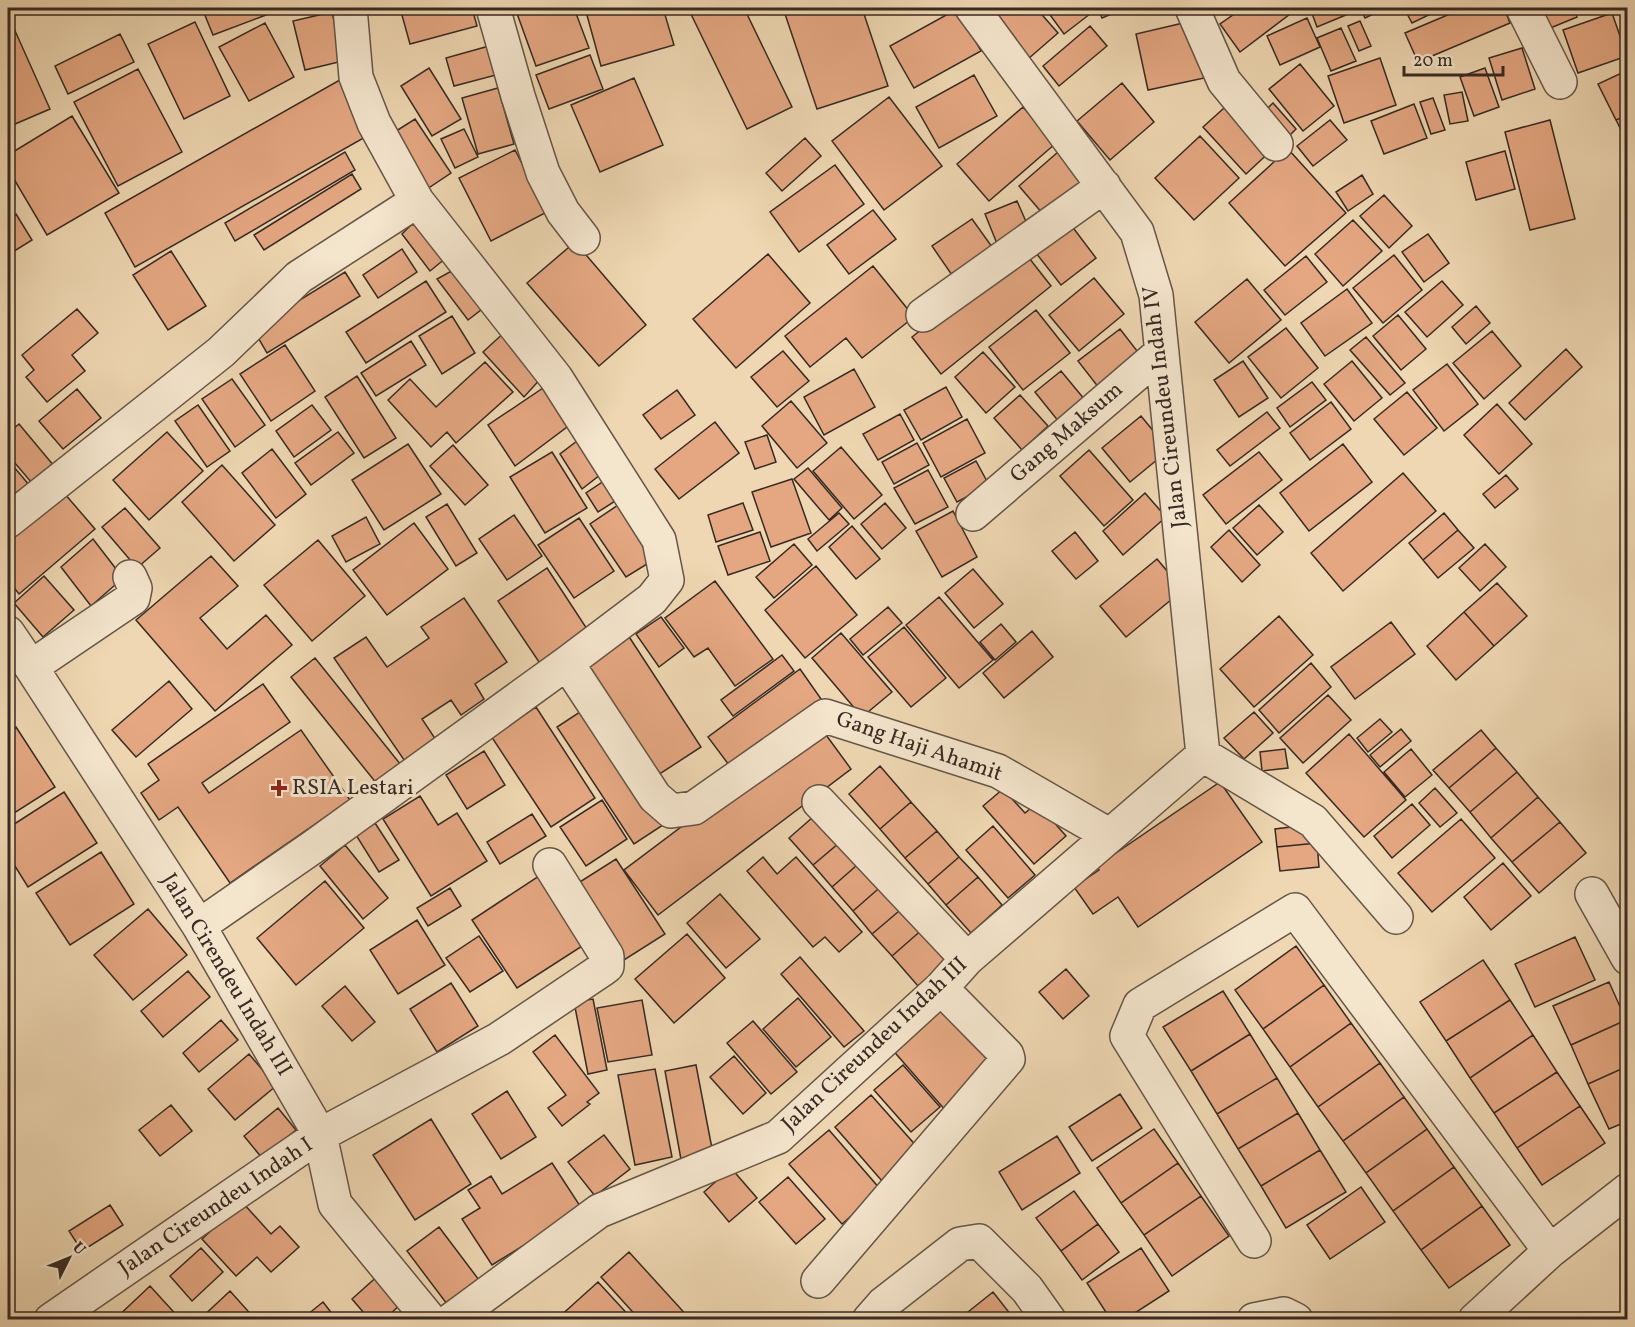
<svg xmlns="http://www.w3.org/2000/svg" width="1635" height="1327" font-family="Vollkorn,serif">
<rect width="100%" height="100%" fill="#eed7b2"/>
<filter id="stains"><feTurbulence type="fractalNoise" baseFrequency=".00333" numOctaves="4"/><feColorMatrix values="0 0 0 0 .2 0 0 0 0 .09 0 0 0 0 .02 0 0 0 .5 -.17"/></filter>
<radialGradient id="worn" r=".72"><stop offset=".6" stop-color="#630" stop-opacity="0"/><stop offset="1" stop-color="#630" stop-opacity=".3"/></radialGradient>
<path fill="#e4a782" stroke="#372a23" stroke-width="1.5" d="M202 8H263L266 15 213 35Z
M400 8H472L477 26 410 44Z
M515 8H574L589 48 536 66Z
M585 8H663L674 45 601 66Z
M688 8H744L792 107 747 129Z
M783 8H862L888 86 817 109Z
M989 8H1036L1058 33 1028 59Z
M1045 8H1085L1090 14 1064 34Z
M1098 8H1120L1121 10 1102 18Z
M1243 8H1298L1240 52 1220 24Z
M1310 8H1351L1353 12 1317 27Z
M1360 8H1386L1365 18Z
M1404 8H1443L1412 23Z
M1464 8H1504L1510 23 1418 62 1405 33Z
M1539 8H1573L1577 17 1548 29Z
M957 9 981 51 914 88 890 46Z
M332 12 343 61 305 70 293 21Z
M1612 13 1627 56 1578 73 1563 30Z
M1307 18 1320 47 1280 65 1267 36Z
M1196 20 1209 77 1148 90 1136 34Z
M1360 21 1371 46 1359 51 1348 26Z
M195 22 230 96 184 119 148 44Z
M265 23 294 77 249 101 219 47Z
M12 24 50 109 8 127V26Z
M1090 26 1107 46 1059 86 1043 66Z
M1341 28 1356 61 1331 71 1317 38Z
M120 34 134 62 68 94 55 66Z
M489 46 496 75 454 86 446 58Z
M1522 48 1535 89 1502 100 1489 58Z
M590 55 603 89 549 109 536 75Z
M1380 58 1396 105 1344 123 1328 76Z
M1300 64 1334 106 1303 131 1269 89Z
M429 68 461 119 432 136 401 86Z
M1485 68 1499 107 1474 116 1460 77Z
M138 69 182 152 118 186 74 102Z
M1628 70V115L1616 120 1598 84Z
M974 75 997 116 939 148 916 107Z
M345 77 376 131 135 267 105 213Z
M634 78 663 145 600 172 571 105Z
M1122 83 1154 122 1110 160 1077 121Z
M498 88 514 144 478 154 462 98Z
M1462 92 1468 121 1450 124 1444 95Z
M889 97 942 166 884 210 832 141Z
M1433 98 1445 130 1431 134 1420 102Z
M1234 99 1276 146 1246 174 1203 127Z
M1273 103 1296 129 1282 143 1258 117Z
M1414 104 1427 138 1384 154 1371 121Z
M1023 107 1055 144 989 201 957 164Z
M1628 115V144L1616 120Z
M72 116 119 193 47 235 8 169V155Z
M415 119 451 173 421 193 385 138Z
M1330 120 1347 140 1313 166 1297 146Z
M1550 120 1575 219 1530 230 1505 132Z
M464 129 478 157 455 168 441 139Z
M1200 136 1239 178 1194 220 1155 178Z
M805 138 821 156 782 191 766 173Z
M1288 149 1346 213 1285 266 1229 203Z
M515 150 547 212 491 241 459 178Z
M1505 151 1515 189 1476 200 1466 162Z
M345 152 355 170 235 241 225 223Z
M1058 152 1088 187 1049 221 1019 186Z
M835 165 864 204 799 252 770 212Z
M352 174 361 189 264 250 254 235Z
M1362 175 1373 194 1348 211 1336 192Z
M1384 195 1412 226 1389 248 1360 216Z
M1017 201 1031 233 998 246 985 214Z
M873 210 896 239 849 274 827 245Z
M16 214 32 240 8 255V220Z
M420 216 451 254 430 271 402 234Z
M972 219 995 251 954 278 932 246Z
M1353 220 1382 251 1343 286 1315 254Z
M1071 225 1096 258 1061 285 1036 253Z
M1428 234 1449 263 1424 282 1402 252Z
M575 242 646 325 599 366 527 283Z
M402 249 417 272 378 298 363 275Z
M1022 249 1051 286 941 374 912 337Z
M171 251 206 306 168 330 133 275Z
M768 254 810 303 736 368 693 319Z
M1394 255 1422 290 1383 323 1353 288Z
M1306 256 1327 282 1285 315 1264 290Z
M873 266 914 317 862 358 846 338 810 367 785 336Z
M457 268 486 306 468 320 437 279Z
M345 272 360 296 267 353 253 329Z
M1094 278 1124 314 1079 351 1049 315Z
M1247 279 1281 320 1229 363 1195 322Z
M426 281 446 312 366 363 346 332Z
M1442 281 1463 305 1427 337 1405 312Z
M1347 289 1372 323 1325 356 1301 323Z
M1476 306 1490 323 1466 344 1452 327Z
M77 309 98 333 72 355 85 371 47 402 26 377 34 370 22 355Z
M1036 310 1070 353 1023 390 989 347Z
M1398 315 1426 349 1401 370 1373 336Z
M452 316 475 353 442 374 419 336Z
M1286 328 1318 368 1281 398 1248 357Z
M508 329 544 375 524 397 483 352Z
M1120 329 1141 356 1099 388 1078 361Z
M1492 331 1521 366 1484 399 1453 363Z
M1366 337 1405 383 1390 395 1350 350Z
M411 341 426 365 376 396 361 373Z
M285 345 315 391 271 421 240 374Z
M1566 349 1582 367 1525 420 1509 403Z
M783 351 809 381 777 407 751 377Z
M983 352 1015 387 986 413 955 377Z
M1243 361 1268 398 1239 417 1214 380Z
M1352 361 1382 398 1354 421 1324 384Z
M485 362 513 392 456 443 447 432 431 447 388 400 410 379 436 407Z
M1447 364 1478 404 1444 431 1413 390Z
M854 369 875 407 824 435 804 397Z
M1061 371 1085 400 1059 422 1035 392Z
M357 376 396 438 364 458 325 397Z
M232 379 265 425 235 447 202 399Z
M1312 382 1326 400 1290 427 1277 408Z
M546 386 571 424 515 466 488 425Z
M946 387 962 417 921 440 904 410Z
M77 389 101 418 63 449 39 421Z
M677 390 695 415 661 439 643 415Z
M1407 392 1437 428 1404 455 1374 419Z
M1020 395 1048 426 1022 450 994 418Z
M791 401 827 443 797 468 762 426Z
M1331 402 1351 429 1310 460 1290 433Z
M1497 404 1532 444 1499 474 1464 435Z
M198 405 230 451 207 467 175 421Z
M312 405 331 430 294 457 276 431Z
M1267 412 1280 428 1230 466 1217 450Z
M900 414 914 440 878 460 863 434Z
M1141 416 1169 450 1130 482 1102 448Z
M967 419 985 453 941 477 923 443Z
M715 422 739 453 679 499 655 469Z
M19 424 59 472 38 490 8 455V433Z
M167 432 203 471 149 520 113 480Z
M338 432 354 453 311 485 295 463Z
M767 435 776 462 755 469 745 442Z
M581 438 605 471 582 489 560 454Z
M917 443 929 465 894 484 882 462Z
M408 444 441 494 384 530 352 480Z
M1343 444 1372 482 1309 531 1280 493Z
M453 445 488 485 465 505 430 466Z
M841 447 882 495 854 519 813 471Z
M272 449 306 494 276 518 242 473Z
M1089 450 1133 500 1104 526 1060 476Z
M552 452 587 508 545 533 510 477Z
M1259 452 1282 480 1226 524 1203 495Z
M8 460 30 486 8 506Z
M976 461 989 485 957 502 944 478Z
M222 465 275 525 234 561 182 502Z
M808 468 842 508 829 520 794 479Z
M928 470 948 507 915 524 894 488Z
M1403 473 1436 511 1343 591 1311 553Z
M1506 475 1518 489 1495 508 1483 494Z
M610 477 623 496 598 512 586 493Z
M792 479 811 533 771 547 752 492Z
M58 486 95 529 19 594 8 580V530Z
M1145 493 1166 517 1123 555 1103 531Z
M624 501 660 556 626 577 590 524Z
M743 503 753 530 716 542 708 515Z
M885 503 906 528 882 549 861 524Z
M447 504 477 553 456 566 426 517Z
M1259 505 1283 532 1257 555 1233 528Z
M125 508 160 548 137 568 102 527Z
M953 511 977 557 942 577 916 531Z
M839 513 849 524 817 551 808 539Z
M1444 513 1458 530 1423 560 1409 543Z
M514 515 542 556 507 580 479 539Z
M366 517 380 544 346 562 332 536Z
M579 518 614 571 574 598 538 545Z
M414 523 448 569 387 615 353 570Z
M852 526 880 559 856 579 829 547Z
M1229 530 1260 565 1242 582 1211 547Z
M1458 530 1474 548 1438 578 1423 560Z
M760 532 770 561 728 575 718 546Z
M1075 532 1098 561 1076 579 1052 551Z
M93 539 123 578 91 606 61 567Z
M318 540 365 596 312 641 264 585Z
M794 544 812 565 774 598 756 577Z
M1485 544 1506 567 1480 591 1459 568Z
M211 556 238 586 200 618 227 649 266 615 292 645 215 711 136 620Z
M1157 559 1183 590 1126 637 1100 606Z
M816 566 857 615 805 658 765 610Z
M547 568 589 632 541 665 498 601Z
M973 569 1003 604 974 628 945 593Z
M44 576 74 610 43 637 14 603Z
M715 581 773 659 735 686 708 648 694 657 665 618Z
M1497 583 1527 616 1494 646 1464 612Z
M939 597 993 660 959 688 906 625Z
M464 598 507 662 475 684 484 699 461 715 451 700 422 719 442 749 411 770 334 658 366 637 387 667 429 638 421 627Z
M888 607 902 623 863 655 850 639Z
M1464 612 1494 646 1456 680 1427 646Z
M1279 616 1313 655 1254 707 1220 669Z
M661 617 684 648 659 667 636 634Z
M1391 622 1415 654 1355 699 1331 667Z
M1001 624 1016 642 995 660 980 642Z
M904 627 946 678 911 707 868 657Z
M624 629 701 747 658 775 581 657Z
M1032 631 1053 657 1004 698 983 673Z
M841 633 892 692 862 717 812 658Z
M782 655 794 671 733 716 721 700Z
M315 658 401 765 377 784 291 677Z
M1311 663 1331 687 1279 733 1259 710Z
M800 669 826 706 735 773 708 737Z
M169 681 192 709 136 757 112 730Z
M263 684 290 722 202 783 209 793 301 730 350 800 230 883 178 807 159 820 141 793 159 780 148 764Z
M1328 695 1351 720 1303 763 1280 738Z
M589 706 666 823 634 844 557 727Z
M536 707 595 798 551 827 491 736Z
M1254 712 1273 733 1244 759 1224 738Z
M1380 719 1392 732 1368 752 1357 738Z
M818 724 851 769 658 915 624 870Z
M16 727 55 787 8 817V733Z
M1401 729 1411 741 1380 767 1370 755Z
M1481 730 1496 748 1449 788 1433 770Z
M1349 734 1406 800 1364 837 1306 773Z
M1496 748 1517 772 1470 812 1449 788Z
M1285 749 1288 768 1262 771 1260 752Z
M1411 749 1432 775 1405 797 1384 772Z
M484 751 505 785 467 809 446 775Z
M880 766 911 802 880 829 849 794Z
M1517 772 1538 797 1491 838 1470 812Z
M1220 782 1262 842 1138 927 1118 897 1093 914 1074 887 1099 870 1097 866Z
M1435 788 1457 813 1440 827 1419 803Z
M1003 789 1025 813 1037 803 1066 836 1034 864 983 806Z
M64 792 97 843 28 887 8 855V828Z
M420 796 438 825 457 813 487 861 431 896 383 819Z
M1538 797 1560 822 1512 862 1491 838Z
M602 800 627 839 586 866 560 827Z
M911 802 937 831 905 858 880 829Z
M1412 804 1430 825 1392 858 1374 836Z
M821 810 845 838 813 865 789 838Z
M532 814 546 836 500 864 487 842Z
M1461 819 1495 858 1432 912 1398 873Z
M1560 822 1586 853 1539 893 1512 862Z
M375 823 399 860 379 872 356 835Z
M1315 824 1317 843 1277 847 1275 829Z
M993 826 1035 875 1008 898 966 850Z
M937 831 959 857 928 884 905 858Z
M845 838 864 859 832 887 813 865Z
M1317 843 1319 867 1280 871 1277 847Z
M345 845 388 898 363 919 320 866Z
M101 852 134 904 70 945 36 893Z
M763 857 777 874 796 857 862 932 839 952 825 937 813 947 747 871Z
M959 857 978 877 946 905 928 884Z
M616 859 665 934 624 960 575 885Z
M864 859 885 883 853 911 832 887Z
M1503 863 1531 896 1491 930 1464 897Z
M545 872 590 941 517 988 472 920Z
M978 877 1002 905 971 933 946 905Z
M325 881 364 928 296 985 257 938Z
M885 883 905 906 872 934 853 911Z
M450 888 461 906 428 926 417 908Z
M720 894 760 939 726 968 687 923Z
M905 906 924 928 892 956 872 934Z
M148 909 187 955 133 1000 94 955Z
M417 920 445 965 398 994 370 950Z
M924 928 950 958 918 986 892 956Z
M687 934 725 978 674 1023 635 979Z
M479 936 503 971 470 992 446 958Z
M1575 937 1595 980 1535 1007 1515 964Z
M1296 946 1324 985 1263 1029 1235 990Z
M800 957 864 1031 844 1047 781 974Z
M1483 960 1510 1000 1446 1041 1420 1002Z
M1066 969 1089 996 1063 1019 1039 992Z
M188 971 210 997 163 1037 141 1011Z
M1609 982 1626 1020 1571 1045 1553 1006Z
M451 983 478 1026 437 1052 410 1009Z
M1324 985 1351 1023 1290 1067 1263 1029Z
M345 986 375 1022 352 1041 322 1006Z
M1223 991 1250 1034 1191 1071 1163 1027Z
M798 998 831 1037 796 1067 763 1029Z
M593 999 607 1070 588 1074 574 1002Z
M945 999 1001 1062 946 1111 890 1047Z
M642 1000 652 1055 608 1062 597 1008Z
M1510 1000 1533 1035 1470 1078 1446 1041Z
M221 1020 238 1040 199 1072 183 1053Z
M1626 1020 1628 1023V1066L1588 1084 1571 1045Z
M753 1021 797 1072 771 1094 727 1043Z
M1351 1023 1380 1063 1318 1107 1290 1067Z
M1250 1034 1277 1078 1217 1114 1191 1071Z
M555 1035 599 1093 587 1102 590 1104 562 1126 548 1108 566 1095 533 1052Z
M1533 1035 1557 1072 1494 1113 1470 1078Z
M249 1054 276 1086 235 1120 208 1089Z
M734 1056 766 1093 743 1114 710 1077Z
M1380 1063 1404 1097 1343 1141 1318 1107Z
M696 1065 714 1159 682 1165 665 1071Z
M903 1065 940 1107 911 1132 874 1090Z
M1628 1066V1121L1609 1129 1588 1084Z
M655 1069 672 1157 635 1165 618 1075Z
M1557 1072 1580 1106 1517 1148 1494 1113Z
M1277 1078 1298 1113 1238 1149 1217 1114Z
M507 1091 536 1137 501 1159 472 1114Z
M1120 1094 1142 1128 1092 1161 1069 1127Z
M871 1095 919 1149 882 1181 835 1127Z
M1404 1097 1427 1129 1366 1173 1343 1141Z
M171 1105 192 1131 160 1156 139 1130Z
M1580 1106 1605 1143 1542 1185 1517 1148Z
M278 1108 296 1130 262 1158 244 1136Z
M1298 1113 1320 1150 1261 1186 1238 1149Z
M431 1119 471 1184 415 1220 373 1155Z
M1154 1129 1178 1163 1121 1203 1097 1168Z
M1427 1129 1454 1167 1393 1211 1366 1173Z
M829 1130 881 1190 842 1224 789 1164Z
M604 1135 630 1169 595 1196 568 1162Z
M1057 1136 1080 1173 1022 1210 999 1172Z
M1320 1150 1346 1192 1286 1228 1261 1186Z
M552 1163 582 1209 492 1265 462 1219 480 1208 468 1190 491 1176 502 1194Z
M1178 1163 1201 1196 1144 1235 1121 1203Z
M1454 1167 1482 1206 1421 1250 1393 1211Z
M731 1168 757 1198 729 1222 704 1192Z
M788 1177 825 1219 796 1244 759 1202Z
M1361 1187 1385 1222 1330 1259 1307 1225Z
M1074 1191 1098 1224 1061 1251 1036 1218Z
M1201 1196 1229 1236 1172 1276 1144 1235Z
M242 1202 271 1234 280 1226 299 1247 271 1272 257 1257 236 1276 202 1239Z
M110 1205 123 1225 82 1251 69 1231Z
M1482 1206 1510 1245 1449 1288 1421 1250Z
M1098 1224 1119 1252 1082 1280 1061 1251Z
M439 1227 479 1280 447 1304 407 1251Z
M201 1248 223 1272 192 1301 170 1276Z
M1141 1248 1169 1291 1124 1320H1111L1087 1283Z
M629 1252 690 1319V1320H640L601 1277Z
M381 1273 405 1300 384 1320H370L352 1299Z
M598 1282 633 1320H560L558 1318Z
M150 1286 181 1320H114Z
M230 1291 256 1320H199Z
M993 1292 1015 1320H958Z
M323 1302 337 1320H302V1319Z"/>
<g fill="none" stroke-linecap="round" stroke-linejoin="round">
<defs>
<path id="minor" d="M493 8 518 96 543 173 563 212 583 238
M972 8 1137 232 1156 295 1203 755
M1192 8 1224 81 1276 144
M1523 8 1560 82
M923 315 1104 186
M973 514 1162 352
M8 521 221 352 299 277 417 201
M8 633 31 667 199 926 320 1135 335 1204 430 1320
M567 663 655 797 671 811 694 808 825 716 998 771 1109 835
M31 667 133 598 135 588 130 577
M1203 755 1313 821 1396 917
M819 802 967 959
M1592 894 1628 958
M199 926 313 847 567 663 652 599 667 580 659 540 556 378 417 201 374 123 356 77 350 8
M1254 1241 1127 1036 1140 1005 1295 910 1550 1251
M818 1281 1008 1059 1007 1055 941 988
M51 1320 320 1135 499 1039 603 969 607 966V956L550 865
M451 1320 599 1211 778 1137 941 988 967 959 1203 755
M869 1320 883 1304 960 1244 979 1241 1027 1289 1049 1320
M1254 1320 1284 1314 1296 1320
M1475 1320 1550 1251 1628 1190"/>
</defs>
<use href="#minor" stroke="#655547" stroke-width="36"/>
<use href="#minor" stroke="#f4e5cd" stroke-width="33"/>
</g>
<path fill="#8f2418" stroke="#f4e5cd" stroke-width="2" d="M276 779h6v6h6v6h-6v6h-6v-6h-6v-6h6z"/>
<g text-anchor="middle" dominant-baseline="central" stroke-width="6" stroke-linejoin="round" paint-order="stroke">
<g font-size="22" fill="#372a23" stroke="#f4e5cd">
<text transform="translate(1166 407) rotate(-97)">Jalan Cireundeu Indah IV</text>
<text transform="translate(1067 433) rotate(-41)">Gang Maksum</text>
<text transform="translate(919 747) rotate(19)">Gang Haji Ahamit</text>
<text transform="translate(226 975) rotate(59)">Jalan Cirendeu Indah III</text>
<text transform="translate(875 1045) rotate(-43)">Jalan Cireundeu Indah III</text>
<text transform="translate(216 1207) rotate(-34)">Jalan Cireundeu Indah I</text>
</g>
<g font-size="22" fill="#372a23" stroke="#f4e5cd" text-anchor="start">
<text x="292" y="788">RSIA Lestari</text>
</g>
</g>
<rect width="1635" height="1327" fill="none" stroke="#eed7b2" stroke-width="30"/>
<rect x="9" y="9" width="1617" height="1309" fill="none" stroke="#372a23" stroke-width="3"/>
<rect x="15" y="15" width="1605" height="1297" fill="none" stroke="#372a23" stroke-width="1.5"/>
<g transform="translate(69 1258) rotate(47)" stroke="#f4e5cd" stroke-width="4.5" paint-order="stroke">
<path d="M0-4.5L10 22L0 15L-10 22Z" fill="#372a23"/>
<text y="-9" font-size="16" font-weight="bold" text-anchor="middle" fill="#372a23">U</text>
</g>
<path d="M1404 66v9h99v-9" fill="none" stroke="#372a23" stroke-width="3"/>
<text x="1413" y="66" font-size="18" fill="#372a23" stroke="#f4e5cd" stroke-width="4.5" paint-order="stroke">20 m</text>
<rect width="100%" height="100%" filter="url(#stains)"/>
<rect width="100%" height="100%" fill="url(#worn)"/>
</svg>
